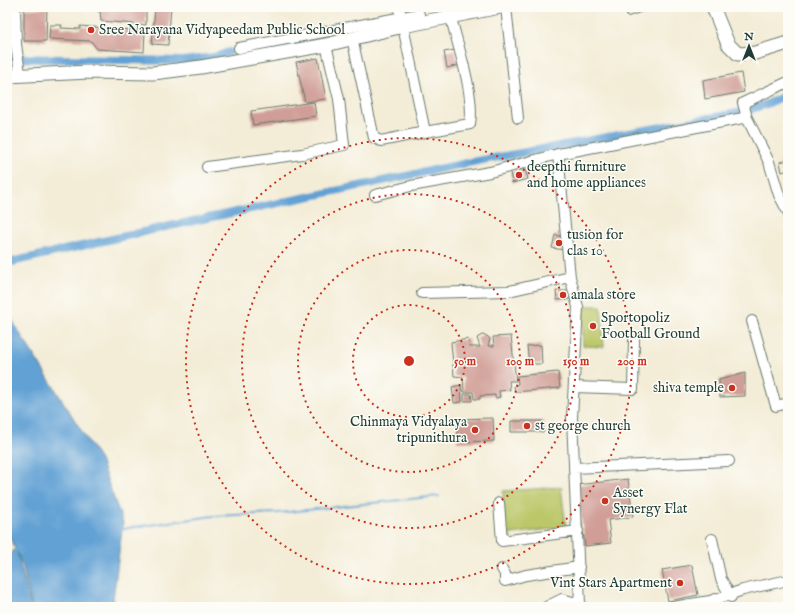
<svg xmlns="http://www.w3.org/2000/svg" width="795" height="614" font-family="'IM FELL English',serif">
<rect width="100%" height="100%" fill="#fdfcf7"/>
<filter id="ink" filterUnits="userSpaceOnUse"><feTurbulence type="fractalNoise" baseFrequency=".025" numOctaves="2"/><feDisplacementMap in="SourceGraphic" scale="8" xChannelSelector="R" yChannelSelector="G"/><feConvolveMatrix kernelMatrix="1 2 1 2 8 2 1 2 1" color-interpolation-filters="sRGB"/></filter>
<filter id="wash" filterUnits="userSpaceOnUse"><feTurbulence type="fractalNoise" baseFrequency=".012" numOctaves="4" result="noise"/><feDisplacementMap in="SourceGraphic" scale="16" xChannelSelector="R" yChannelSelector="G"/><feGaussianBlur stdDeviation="0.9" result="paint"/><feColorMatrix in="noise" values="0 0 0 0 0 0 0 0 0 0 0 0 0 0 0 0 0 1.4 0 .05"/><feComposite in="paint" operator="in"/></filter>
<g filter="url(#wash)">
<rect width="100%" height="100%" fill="#f3ecd6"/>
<path fill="#bbc769" stroke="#6d824e" d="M583 306H601L604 347 583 346Z
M561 487 566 527 504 535 503 491Z"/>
<path fill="#62a1d4" stroke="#406f84" d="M7 309 16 327 100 460 123 523 112 607H32L23 567 17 552 31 607H7V557L15 549 7 531Z"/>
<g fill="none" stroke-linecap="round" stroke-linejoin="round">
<path stroke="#62a1d4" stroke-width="2" d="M121 529 213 516 278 513 439 496"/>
<path stroke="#62a1d4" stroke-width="8" d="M7 58 183 61 214 57 229 52
M7 263 165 227 472 162 743 112 767 104 788 94"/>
</g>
<g id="blocks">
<path fill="#d09e96" d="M97 7H106V11H146V25L101 21 100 11H97Z
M155 7H171L168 45 152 44Z
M625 7H656L627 17Z
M47 8 46 41H24V9Z
M50 25H62L61 28 80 29V26L145 31 144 52 97 49 91 41 49 39Z
M455 50 459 65 447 68 444 52Z
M318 58 326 99 305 102 296 62Z
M741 73 744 92 705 99 703 80Z
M314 102 316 116 253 125 251 111Z
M788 160V170L782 172 780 162Z
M525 169 528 179 512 183 510 172Z
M555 235 564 237V250L552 248Z
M556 291H569L570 299 557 300Z
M482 335 487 336 490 339 488 346H494L493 337 511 336 516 381H509L510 390 499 391 500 397 495 398V395L480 396V399H474L473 392H464L463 377 454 376 451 342 468 339 470 347H480L477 338Z
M541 345 542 364H529L527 346Z
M558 372 560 388 515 392 514 386 518 384 517 376Z
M745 373V396L720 397 719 380Z
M461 385 462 402 454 403 452 387Z
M464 394H471L472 401H464Z
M493 418 494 441 457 442V419Z
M511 421H543L544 432H511Z
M628 479 633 517 608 520 611 543 585 546 577 485Z
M692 565 698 595 668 601 662 570Z"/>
</g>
</g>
<g filter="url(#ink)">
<use href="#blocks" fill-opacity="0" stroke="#697a6d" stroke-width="1"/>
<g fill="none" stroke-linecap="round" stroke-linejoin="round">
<defs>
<path id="minor" d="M15 7 16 44 20 74
M399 7 425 132 470 124C475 96 458 46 451 18
M506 7 518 118
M352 38 374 138 381 141 425 132
M239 48 419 14
M746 116 769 162 779 195 788 212
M207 167 302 154 344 145 339 99 326 45
M375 195 411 186 490 172 558 154
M422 293 509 291 570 277
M752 321 776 406 788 403
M574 387 633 389 634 340
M574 468 729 461
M499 503 502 541 578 531
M712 539 721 579 731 597
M502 569 505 574V581L526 575 579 567
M580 604 572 418 578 307 570 277 558 154 743 118 746 114 743 103 788 82
M546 607 562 599 580 604 583 607
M673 607 710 601 743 590 788 580"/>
<path id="major" d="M713 7 728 44 738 54 755 53 788 43
M7 76 89 72 153 73 201 67 326 45 403 26 500 7"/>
</defs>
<use href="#minor" stroke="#697a6d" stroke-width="12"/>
<use href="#major" stroke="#697a6d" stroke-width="15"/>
<use href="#minor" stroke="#fff" stroke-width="10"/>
<use href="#major" stroke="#fff" stroke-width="13"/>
</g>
</g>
<g fill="none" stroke="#c8321e" stroke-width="2" stroke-dasharray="2 4">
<circle cx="409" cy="361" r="56"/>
<circle cx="409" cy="361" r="111"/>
<circle cx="409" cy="361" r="167"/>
<circle cx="409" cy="361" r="223"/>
</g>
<g fill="#c8321e" stroke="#fdfcf7" stroke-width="1.5">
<circle cx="91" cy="30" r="4"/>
<circle cx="519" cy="175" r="4"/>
<circle cx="559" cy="243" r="4"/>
<circle cx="563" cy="295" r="4"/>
<circle cx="593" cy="326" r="4"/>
<circle cx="732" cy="388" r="4"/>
<circle cx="527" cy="426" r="4"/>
<circle cx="475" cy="430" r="4"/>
<circle cx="605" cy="501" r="4"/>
<circle cx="680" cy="583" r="4"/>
</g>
<g text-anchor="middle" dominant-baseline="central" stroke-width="3" stroke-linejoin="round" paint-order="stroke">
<g font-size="14" fill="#1f3d34" stroke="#fdfcf7" text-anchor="start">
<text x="99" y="30">Sree Narayana Vidyapeedam Public School</text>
<text x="527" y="167">deepthi furniture<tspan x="527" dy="16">and home appliances</tspan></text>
<text x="567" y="235">tusion for<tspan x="567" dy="16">clas 10</tspan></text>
<text x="571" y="295">amala store</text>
<text x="601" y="318">Sportopoliz<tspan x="601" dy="16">Football Ground</tspan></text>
<text x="724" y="388" text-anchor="end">shiva temple</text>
<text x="467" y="422" text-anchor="end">Chinmaya Vidyalaya<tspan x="467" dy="16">tripunithura</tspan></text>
<text x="535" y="426">st george church</text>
<text x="613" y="493">Asset<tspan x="613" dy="16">Synergy Flat</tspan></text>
<text x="672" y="583" text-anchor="end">Vint Stars Apartment</text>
</g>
</g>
<circle cx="409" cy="361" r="6" fill="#c8321e" stroke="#fdfcf7" stroke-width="2"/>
<g font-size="12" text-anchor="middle" font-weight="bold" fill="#c8321e" stroke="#fdfcf7" stroke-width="3" stroke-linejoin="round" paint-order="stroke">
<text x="465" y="365">50 m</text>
<text x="520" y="365">100 m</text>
<text x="576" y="365">150 m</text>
<text x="632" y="365">200 m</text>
</g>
<rect width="795" height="614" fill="none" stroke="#fdfcf7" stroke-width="24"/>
<g transform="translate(749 46)" stroke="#fdfcf7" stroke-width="3" paint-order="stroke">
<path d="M0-3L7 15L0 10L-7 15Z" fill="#1f3d34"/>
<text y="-6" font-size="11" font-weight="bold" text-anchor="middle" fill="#1f3d34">N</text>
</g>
</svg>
